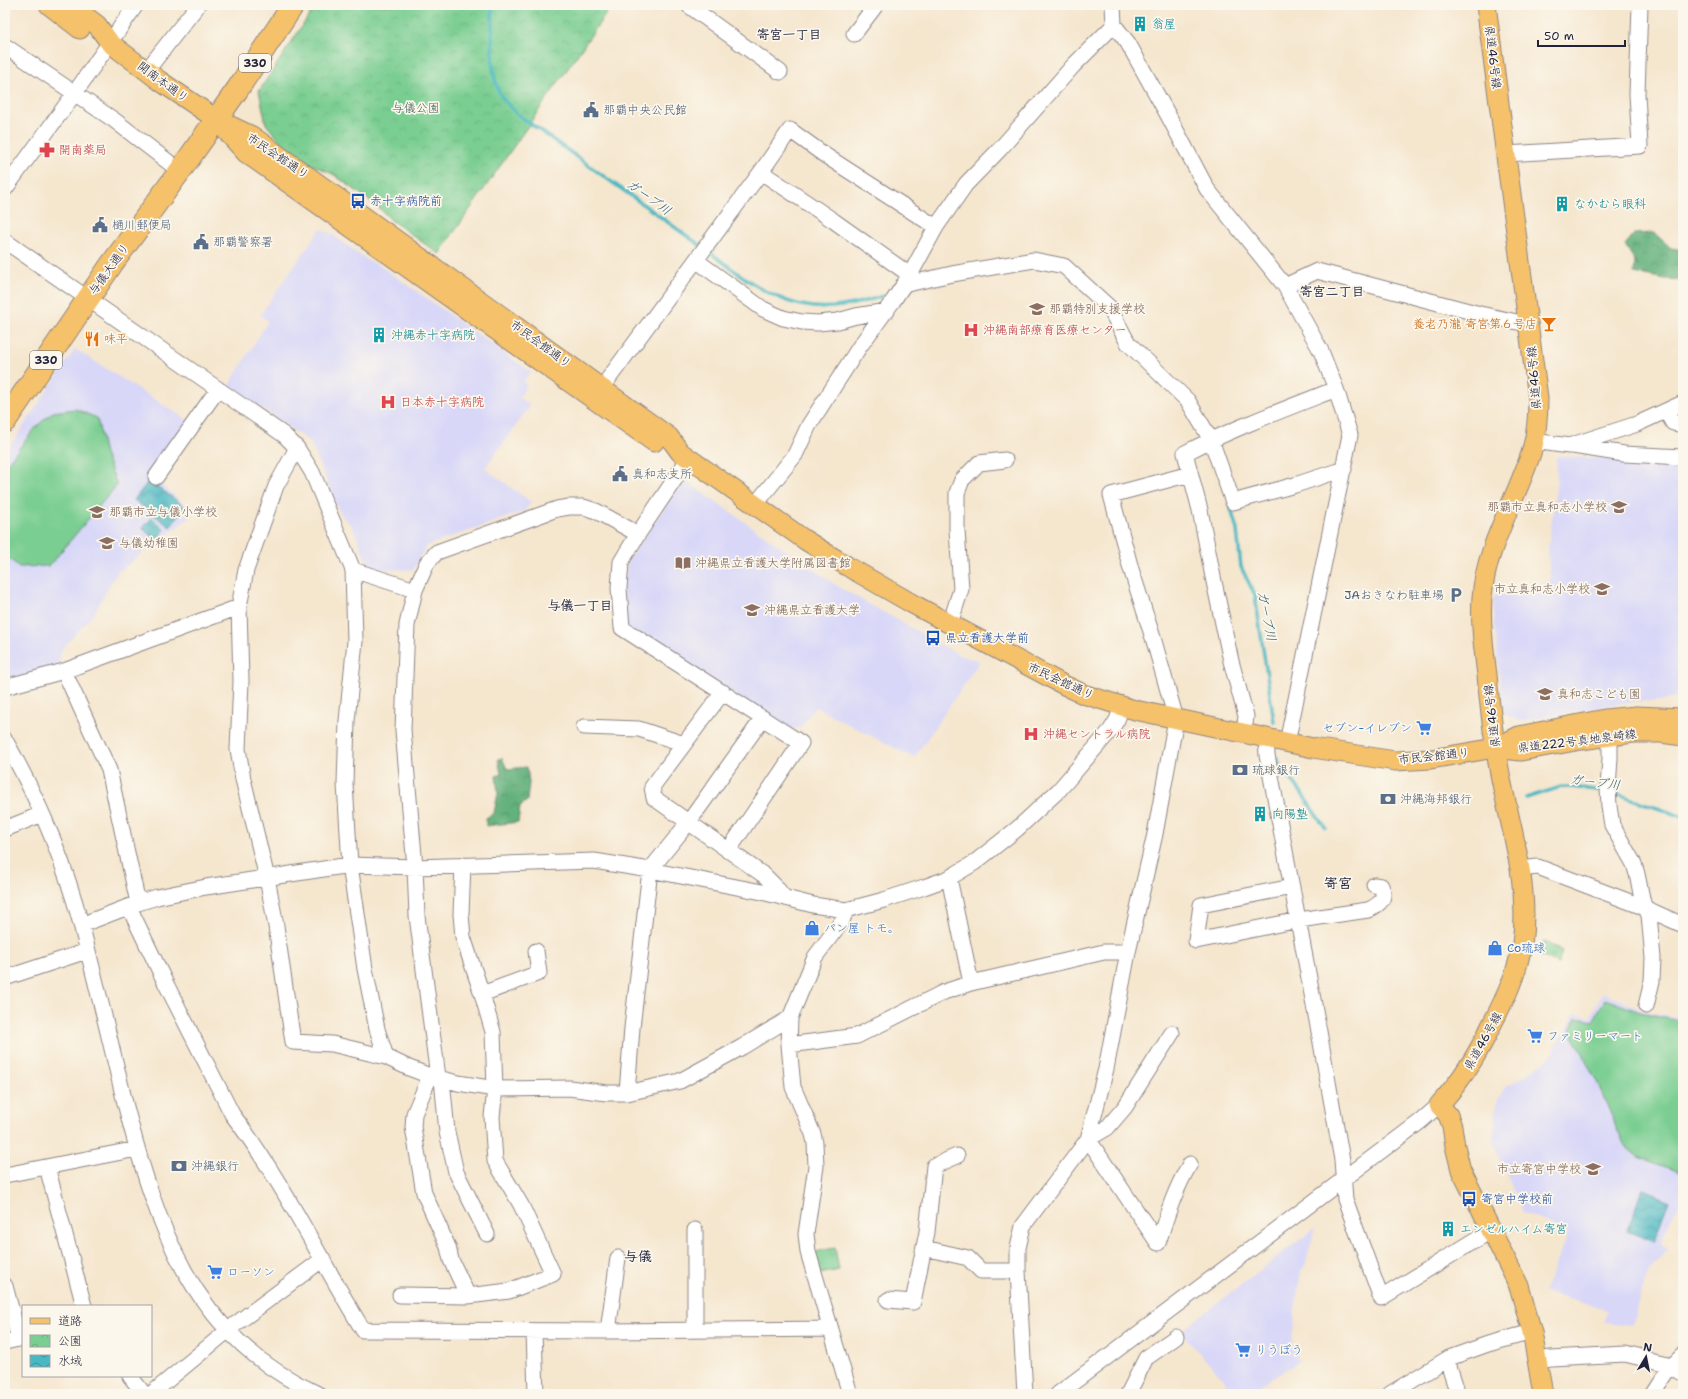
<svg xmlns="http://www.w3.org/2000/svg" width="1688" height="1399" font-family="'Shantell Sans','Klee One',sans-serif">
<defs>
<pattern id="grass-tufts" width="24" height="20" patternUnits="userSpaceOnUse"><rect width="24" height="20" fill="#7ace92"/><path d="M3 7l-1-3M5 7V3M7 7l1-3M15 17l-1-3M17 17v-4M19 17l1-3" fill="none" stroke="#69b17f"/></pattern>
<pattern id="forest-crowns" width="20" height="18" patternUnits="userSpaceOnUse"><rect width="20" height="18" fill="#63b17c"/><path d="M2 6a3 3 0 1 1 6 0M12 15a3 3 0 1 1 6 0" fill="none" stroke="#519067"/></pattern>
<pattern id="park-crowns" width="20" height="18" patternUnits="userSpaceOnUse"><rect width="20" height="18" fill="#7ace92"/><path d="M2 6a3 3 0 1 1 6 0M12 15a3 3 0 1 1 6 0" fill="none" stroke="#69b17f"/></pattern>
<pattern id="water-waves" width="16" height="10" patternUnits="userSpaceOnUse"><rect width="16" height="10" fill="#49b8c3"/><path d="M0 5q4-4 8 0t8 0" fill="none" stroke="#3c95a0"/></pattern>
</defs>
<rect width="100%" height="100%" fill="#fbf7ec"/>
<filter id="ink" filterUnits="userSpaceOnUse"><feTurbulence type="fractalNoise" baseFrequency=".025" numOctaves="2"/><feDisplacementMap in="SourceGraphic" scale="8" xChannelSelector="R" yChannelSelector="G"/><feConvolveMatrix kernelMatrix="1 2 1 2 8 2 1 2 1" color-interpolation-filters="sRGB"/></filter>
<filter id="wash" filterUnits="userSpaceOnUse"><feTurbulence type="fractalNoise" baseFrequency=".012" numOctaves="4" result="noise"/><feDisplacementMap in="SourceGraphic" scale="16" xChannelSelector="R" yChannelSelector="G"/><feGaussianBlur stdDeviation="0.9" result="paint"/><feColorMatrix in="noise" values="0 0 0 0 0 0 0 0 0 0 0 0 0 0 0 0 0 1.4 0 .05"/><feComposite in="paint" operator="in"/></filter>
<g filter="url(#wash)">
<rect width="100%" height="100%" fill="#f5e6ce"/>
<path fill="#d8d7f8" d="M320 229 329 232 367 260 379 265 531 372 523 382 527 386 519 397 530 406 485 468 531 502 525 511 426 546 413 570 370 569 351 524 343 518 338 509 310 442 229 385 268 321 260 315Z
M75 349 189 421 152 477 189 508 190 517 118 572 109 586 93 615 61 650 59 665 5 682V454Z
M1556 456 1582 457 1629 462 1683 463V695L1660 701H1634L1520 721 1504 713 1494 625 1493 597 1550 582 1548 548 1557 481Z
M684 480 839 587 959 655 980 661 914 758 815 707 800 728 790 729 626 628 622 592 628 561Z
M1603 992 1644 1011 1683 1018V1195L1660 1242 1668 1250 1649 1269 1632 1325 1603 1322 1607 1310 1543 1292 1569 1233 1522 1212 1493 1142 1497 1101 1506 1086 1524 1076 1549 1058 1575 1013 1590 1017Z
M1315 1228 1305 1266 1301 1270 1295 1310 1292 1344 1299 1361 1246 1394H1229L1226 1382 1180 1332Z"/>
<path fill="url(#grass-tufts)" stroke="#4e7866" d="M1543 941 1562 951 1558 964 1540 954Z
M835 1248 839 1270 819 1274 814 1252Z"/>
<path fill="url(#forest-crowns)" stroke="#426a5c" d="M1654 233 1671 248 1683 250V280L1665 279 1634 273 1635 261 1625 245 1634 234Z
M502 758 507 769 527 767 529 783 527 801 520 806 518 822 486 826V818L494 813 498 793 496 776 501 774 498 759Z"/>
<path fill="url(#park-crowns)" stroke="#4e7866" d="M316 5H612L439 254 391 220 376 205 333 174 310 164 284 146 266 124 259 91Z"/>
<path fill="#7ace92" stroke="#4e7866" d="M75 409 97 418 105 454 117 485 49 566 19 567 5 555V466L37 426 53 412Z
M1605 999 1640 1012 1683 1021V1173L1638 1157 1624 1145 1598 1084 1570 1029 1576 1018 1593 1021Z"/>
<path fill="url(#water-waves)" stroke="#366d7f" d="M149 480 185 507 170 527 134 500Z
M152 518 165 529 156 540 142 528Z
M1643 1190 1670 1201 1654 1241 1627 1230Z"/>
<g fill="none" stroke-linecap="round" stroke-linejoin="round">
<path stroke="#49b8c3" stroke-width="3.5" d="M492 5C493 31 489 68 499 92 502 100 511 107 517 114L701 246
M708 251C749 281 786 315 842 306 856 304 870 300 883 296
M1230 505 1237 530 1241 567 1255 595 1274 722
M1277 758C1280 769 1288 775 1295 784 1306 798 1314 814 1326 828
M1612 792 1683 817
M1526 798 1561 787H1570L1604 791"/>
</g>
</g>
<g filter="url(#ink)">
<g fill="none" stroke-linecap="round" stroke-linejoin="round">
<defs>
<path id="minor" d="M688 5 780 72
M1113 5 1114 25 1128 43 1168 115 1207 189 1285 286 1321 351 1336 389 1350 435 1287 743
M854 34 876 5
M5 46 114 120 180 171
M147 70 198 5
M1506 154 1640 146 1637 94 1640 5
M761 172 790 130 826 156 936 227
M5 189 74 94 136 5
M5 241 284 435 297 448 312 472 353 570 355 641 347 721 345 784 350 865 365 969 377 1029 386 1057
M697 261 763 309 783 318 802 322 818 323 838 321 856 316 887 311
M903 285 952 274 1034 260 1064 266 1109 307 1128 343 1188 401 1211 440 1233 502 1295 485 1344 469
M1285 286 1317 271 1480 314 1517 322 1528 321
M595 397 761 172 834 221 910 275
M1666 411 1673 423 1683 425
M1534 441 1569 446 1637 424 1683 403
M1573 446 1624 454 1683 457
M297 448 276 486 246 570 239 607 241 681 238 749 243 779 267 878 276 926 293 1042 332 1044 386 1057 409 1068 430 1076 458 1083 495 1089 569 1088 607 1093H627L680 1081 742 1047 790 1018
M689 458 638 534 621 562 619 588 622 628 801 743 728 851
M1190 474 1111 495 1131 569 1154 641 1176 719 1155 834 1128 952 1106 1069 1088 1139 1158 1243C1167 1215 1175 1189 1190 1164
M156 477 218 389
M755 505 795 455 809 425 860 346 893 301 910 275 936 227 966 184 1000 149 1073 66 1114 25
M353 570 415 590
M950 624 961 589 957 530V493L962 480 979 463 1005 460
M64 671 109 770 138 903
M5 687 64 671 239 607
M723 692 652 787 654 798 765 876 775 886 783 896
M584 727 639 729 684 744
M1244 733 1246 716 1231 661 1213 577 1200 510 1185 453C1234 428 1285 409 1336 389
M1610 735V758L1608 788 1609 806 1612 825 1634 864 1637 874 1643 903 1649 915 1653 958 1652 981 1646 1006
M1266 738 1267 755 1318 1026 1342 1160 1345 1199 1381 1298 1492 1230
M5 740C37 796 64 861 81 924 96 982 110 1040 124 1099 156 1224 190 1336 318 1394
M5 829 42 814
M1520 869 1538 867 1638 905 1683 925
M949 878 971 983
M1292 887 1201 905 1196 941 1299 920 1368 910C1379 905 1387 899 1381 886L1374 885
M129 907 165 982 232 1114C283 1181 319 1258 363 1330L608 1331 831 1329
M846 910 842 921 815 957 790 1018 789 1045 793 1087 813 1134 815 1143 816 1166 806 1234 808 1252 850 1394
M81 925 138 903 157 897 206 887 350 865 415 867 594 861 650 870 762 892 813 905 846 910 884 900 924 887 949 878 974 863 1017 829 1059 790 1110 731 1117 720 1122 706
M5 978 87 951
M482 994 539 973 536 951
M789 1045 857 1036 944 992 971 983 1104 952H1128
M430 1076 414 1114 413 1127 424 1193 448 1247 451 1260 468 1296
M438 1077 417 916 415 867 403 730 407 625 415 590 427 563 437 552 557 509 569 507H584L596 511 638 534
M442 1079 447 1132 456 1172 487 1234
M627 1093 632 1028 650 870 688 823 763 718
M47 1167 84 1306
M5 1175 137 1149
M695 1230V1330
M924 1248 968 1258 981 1271H1018
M5 1286 19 1339
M400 1295 468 1296 509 1291 553 1274 521 1205 495 1161 492 1117 495 1089 493 1032 482 994 463 937 461 914 463 865
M888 1300 913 1302 927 1232 934 1166 957 1156
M534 1331 536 1394
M608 1331 618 1258
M5 1342 23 1338
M1683 1353 1671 1365 1683 1373
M1447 1360 1458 1394
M1538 1360 1551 1358 1625 1354 1671 1365 1652 1394
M130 1376 144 1394
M151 1394 237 1323 323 1259
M1025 1394 1018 1271V1248L1023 1226 1088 1139 1107 1128 1125 1107 1172 1033
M1058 1394 1421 1121 1439 1105
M1128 1394 1146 1358 1176 1337
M1390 1394 1449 1358 1488 1344 1532 1332"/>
<path id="major" d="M49 5 80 29
M70 5 97 25 110 43 160 81 216 119 252 136 669 437 680 452 805 540 847 566 911 603 1064 685 1083 694 1135 710 1313 748 1395 761 1431 759 1495 748 1519 736 1605 719 1636 716 1683 718
M1486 5 1538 398C1538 416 1537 433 1532 450 1517 500 1486 544 1482 597 1480 623 1484 650 1487 675 1490 710 1494 744 1501 779 1512 833 1530 888 1522 944 1518 972 1505 999 1492 1024 1478 1054 1462 1080 1439 1105L1448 1115 1452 1126 1455 1146 1461 1170 1519 1286 1532 1332 1543 1394
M221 125 246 153 654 442
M1495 748 1521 751 1581 740 1633 733H1661L1683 736"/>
<path id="highway" d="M5 421 111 265 180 171 237 90 293 5"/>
</defs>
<use href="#minor" stroke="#8c8484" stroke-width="17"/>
<use href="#major" stroke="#8c8484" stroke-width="21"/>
<use href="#highway" stroke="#8c8484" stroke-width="24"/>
<use href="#minor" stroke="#fff" stroke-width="15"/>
<use href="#major" stroke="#f5c16b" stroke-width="19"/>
<use href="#highway" stroke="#f5c16b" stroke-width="22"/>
</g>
</g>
<defs>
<symbol id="building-bare" viewBox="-9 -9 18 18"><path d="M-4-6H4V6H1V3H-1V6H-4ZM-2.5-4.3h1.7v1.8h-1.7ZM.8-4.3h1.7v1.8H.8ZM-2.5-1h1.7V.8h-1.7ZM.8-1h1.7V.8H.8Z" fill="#0f9aa8" stroke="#fbf7ec" stroke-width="2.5" paint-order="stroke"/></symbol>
<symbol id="civic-bare" viewBox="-9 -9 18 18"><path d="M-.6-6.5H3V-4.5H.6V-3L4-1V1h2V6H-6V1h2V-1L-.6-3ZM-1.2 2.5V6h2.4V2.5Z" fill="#5c6f8a" stroke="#fbf7ec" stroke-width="2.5" paint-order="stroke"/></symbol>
<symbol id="pharmacy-bare" viewBox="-9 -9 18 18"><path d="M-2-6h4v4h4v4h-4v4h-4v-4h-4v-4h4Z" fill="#e0444e" stroke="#fbf7ec" stroke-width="2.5" paint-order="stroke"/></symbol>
<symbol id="bus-bare" viewBox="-9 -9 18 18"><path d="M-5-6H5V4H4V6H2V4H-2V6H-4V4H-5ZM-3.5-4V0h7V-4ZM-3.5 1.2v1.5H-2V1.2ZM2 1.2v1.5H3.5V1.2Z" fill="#1a4fb4" stroke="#fbf7ec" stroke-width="2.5" paint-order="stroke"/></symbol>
<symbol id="school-bare" viewBox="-9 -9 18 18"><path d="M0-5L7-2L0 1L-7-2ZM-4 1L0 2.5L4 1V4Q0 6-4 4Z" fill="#8d6e63" stroke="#fbf7ec" stroke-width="2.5" paint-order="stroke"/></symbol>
<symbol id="bar-bare" viewBox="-9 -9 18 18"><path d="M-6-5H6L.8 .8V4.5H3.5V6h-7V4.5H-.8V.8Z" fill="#e8710a" stroke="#fbf7ec" stroke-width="2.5" paint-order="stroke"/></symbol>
<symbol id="hospital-bare" viewBox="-9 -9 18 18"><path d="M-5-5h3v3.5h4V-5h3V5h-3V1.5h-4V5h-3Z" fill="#e0444e" stroke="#fbf7ec" stroke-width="2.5" paint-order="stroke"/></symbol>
<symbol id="restaurant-bare" viewBox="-9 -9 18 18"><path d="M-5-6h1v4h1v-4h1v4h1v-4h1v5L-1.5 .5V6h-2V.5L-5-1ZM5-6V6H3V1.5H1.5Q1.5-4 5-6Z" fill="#e8710a" stroke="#fbf7ec" stroke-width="2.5" paint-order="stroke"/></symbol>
<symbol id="library-bare" viewBox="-9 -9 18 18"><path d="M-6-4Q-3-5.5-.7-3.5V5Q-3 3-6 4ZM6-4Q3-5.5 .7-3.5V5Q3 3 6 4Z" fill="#8d6e63" stroke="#fbf7ec" stroke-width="2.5" paint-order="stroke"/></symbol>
<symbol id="parking-bare" viewBox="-9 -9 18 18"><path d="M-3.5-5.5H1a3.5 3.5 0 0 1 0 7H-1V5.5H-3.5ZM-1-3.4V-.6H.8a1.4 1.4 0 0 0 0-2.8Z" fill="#5c6f8a" stroke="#fbf7ec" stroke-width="2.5" paint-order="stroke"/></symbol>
<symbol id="university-bare" viewBox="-9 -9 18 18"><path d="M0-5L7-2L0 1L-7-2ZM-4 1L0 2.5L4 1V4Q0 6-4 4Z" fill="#8d6e63" stroke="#fbf7ec" stroke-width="2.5" paint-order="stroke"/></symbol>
<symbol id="supermarket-bare" viewBox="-9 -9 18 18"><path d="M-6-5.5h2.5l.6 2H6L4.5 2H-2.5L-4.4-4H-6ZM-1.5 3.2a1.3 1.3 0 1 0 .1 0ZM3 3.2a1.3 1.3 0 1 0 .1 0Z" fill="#3f7fe0" stroke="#fbf7ec" stroke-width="2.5" paint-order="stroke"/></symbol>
<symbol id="bank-bare" viewBox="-9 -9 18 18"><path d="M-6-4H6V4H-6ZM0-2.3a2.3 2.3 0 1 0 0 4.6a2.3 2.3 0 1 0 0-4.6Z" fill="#5c6f8a" stroke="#fbf7ec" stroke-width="2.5" paint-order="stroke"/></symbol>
<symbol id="shop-bare" viewBox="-9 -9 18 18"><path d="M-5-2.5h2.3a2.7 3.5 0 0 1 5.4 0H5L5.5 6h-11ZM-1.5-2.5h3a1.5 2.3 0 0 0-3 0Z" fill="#3f7fe0" stroke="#fbf7ec" stroke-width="2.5" paint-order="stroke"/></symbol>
</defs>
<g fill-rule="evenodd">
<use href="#building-bare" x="1129" y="13" width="22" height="22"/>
<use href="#civic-bare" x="580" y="99" width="22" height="22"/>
<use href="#pharmacy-bare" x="36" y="139" width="22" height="22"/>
<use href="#bus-bare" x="347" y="190" width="22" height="22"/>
<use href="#building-bare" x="1551" y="193" width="22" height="22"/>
<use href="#civic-bare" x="89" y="214" width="22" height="22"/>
<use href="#civic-bare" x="190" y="231" width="22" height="22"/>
<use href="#school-bare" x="1026" y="298" width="22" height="22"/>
<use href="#bar-bare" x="1538" y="313" width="22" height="22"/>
<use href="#hospital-bare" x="960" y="319" width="22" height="22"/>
<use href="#building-bare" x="368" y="324" width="22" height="22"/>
<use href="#restaurant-bare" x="81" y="328" width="22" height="22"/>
<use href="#hospital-bare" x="377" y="391" width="22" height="22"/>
<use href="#civic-bare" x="609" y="463" width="22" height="22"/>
<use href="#school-bare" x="1608" y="496" width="22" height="22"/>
<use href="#school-bare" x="86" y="501" width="22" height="22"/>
<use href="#school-bare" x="96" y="532" width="22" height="22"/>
<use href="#library-bare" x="672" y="552" width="22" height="22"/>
<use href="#school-bare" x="1591" y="578" width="22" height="22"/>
<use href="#parking-bare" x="1445" y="584" width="22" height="22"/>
<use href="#university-bare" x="741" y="599" width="22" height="22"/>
<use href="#bus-bare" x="922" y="627" width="22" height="22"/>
<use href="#school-bare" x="1534" y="683" width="22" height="22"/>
<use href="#supermarket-bare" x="1413" y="717" width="22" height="22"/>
<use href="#hospital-bare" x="1020" y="723" width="22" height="22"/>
<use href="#bank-bare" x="1229" y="759" width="22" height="22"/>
<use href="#bank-bare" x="1377" y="788" width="22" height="22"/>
<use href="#building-bare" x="1249" y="803" width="22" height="22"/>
<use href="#shop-bare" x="801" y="917" width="22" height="22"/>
<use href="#shop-bare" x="1484" y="937" width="22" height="22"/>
<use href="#supermarket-bare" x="1524" y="1025" width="22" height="22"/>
<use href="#bank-bare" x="168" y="1155" width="22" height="22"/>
<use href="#school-bare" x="1582" y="1158" width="22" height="22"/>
<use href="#bus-bare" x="1458" y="1188" width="22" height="22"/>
<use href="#building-bare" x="1437" y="1218" width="22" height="22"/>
<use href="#supermarket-bare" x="204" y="1261" width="22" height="22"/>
<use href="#supermarket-bare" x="1232" y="1339" width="22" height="22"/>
</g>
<g text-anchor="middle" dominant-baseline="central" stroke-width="3.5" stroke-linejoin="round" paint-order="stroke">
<g fill="#fbf7ec" stroke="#636270" stroke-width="1">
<rect x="239" y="54" width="32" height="18" rx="3"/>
<rect x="30" y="351" width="32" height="18" rx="3"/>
</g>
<g font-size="11" font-weight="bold" fill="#22223b">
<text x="255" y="63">330</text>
<text x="46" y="360">330</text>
</g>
<g font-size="12" fill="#0d838f" stroke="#fbf7ec" text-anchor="start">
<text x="1152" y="24">翁屋</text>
<text x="1574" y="204">なかむら眼科</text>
<text x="391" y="335">沖縄赤十字病院</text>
<text x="1272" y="814">向陽塾</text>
<text x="1460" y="1229">エンゼルハイム寄宮</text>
</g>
<g font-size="12" fill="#22223b" stroke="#fbf7ec">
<text transform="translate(1493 57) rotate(83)">県道46号線</text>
<text transform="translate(163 82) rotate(36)">開南本通り</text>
<text transform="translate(278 156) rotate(34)">市民会館通り</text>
<text transform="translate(109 269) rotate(-54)">与儀大通り</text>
<text transform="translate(541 344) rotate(36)">市民会館通り</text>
<text transform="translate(1534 378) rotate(-95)">県道46号線</text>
<text transform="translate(1061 681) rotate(25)">市民会館通り</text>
<text transform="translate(1492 716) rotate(-97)">県道46号線</text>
<text transform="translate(1577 741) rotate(-7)">県道222号真地泉崎線</text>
<text transform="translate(1434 756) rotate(-6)">市民会館通り</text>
<text transform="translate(1483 1041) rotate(-61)">県道46号線</text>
</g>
<g font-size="12" fill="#415e59" stroke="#fbf7ec">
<text x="416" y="108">与儀公園</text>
</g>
<g font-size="12" fill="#4e5e75" stroke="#fbf7ec" text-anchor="start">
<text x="603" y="110">那覇中央公民館</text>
<text x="112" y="225">樋川郵便局</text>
<text x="213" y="242">那覇警察署</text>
<text x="632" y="474">真和志支所</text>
<text x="1444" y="595" text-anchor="end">JAおきなわ駐車場</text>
<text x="1252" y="770">琉球銀行</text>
<text x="1400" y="799">沖縄海邦銀行</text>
<text x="191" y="1166">沖縄銀行</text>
</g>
<g font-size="12" fill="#be3a42" stroke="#fbf7ec" text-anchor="start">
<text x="59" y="150">開南薬局</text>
<text x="983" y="330">沖縄南部療育医療センター</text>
<text x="400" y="402">日本赤十字病院</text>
<text x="1043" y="734">沖縄セントラル病院</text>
</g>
<g font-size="12" fill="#164399" stroke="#fbf7ec" text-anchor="start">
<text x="370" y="201">赤十字病院前</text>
<text x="945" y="638">県立看護大学前</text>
<text x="1481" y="1199">寄宮中学校前</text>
</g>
<g font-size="12" fill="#785e54" stroke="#fbf7ec" text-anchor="start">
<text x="1049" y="309">那覇特別支援学校</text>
<text x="1607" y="507" text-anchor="end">那覇市立真和志小学校</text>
<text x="109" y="512">那覇市立与儀小学校</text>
<text x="119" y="543">与儀幼稚園</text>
<text x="695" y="563">沖縄県立看護大学附属図書館</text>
<text x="1590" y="589" text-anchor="end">市立真和志小学校</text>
<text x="764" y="610">沖縄県立看護大学</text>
<text x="1557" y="694">真和志こども園</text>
<text x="1581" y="1169" text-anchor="end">市立寄宮中学校</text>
</g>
<g font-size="12" fill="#c56008" stroke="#fbf7ec" text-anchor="end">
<text x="1537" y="324">養老乃瀧 寄宮第６号店</text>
<text x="104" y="339" text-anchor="start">味平</text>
</g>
<g font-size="12" fill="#366cbe" stroke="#fbf7ec" text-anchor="start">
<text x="1412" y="728" text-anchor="end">セブン-イレブン</text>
<text x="824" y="928">パン屋 トモ。</text>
<text x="1507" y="948">Co琉球</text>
<text x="1547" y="1036">ファミリーマート</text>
<text x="227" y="1272">ローソン</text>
<text x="1255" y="1350">りうぼう</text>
</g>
<g font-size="13" font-weight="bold" fill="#22223b" stroke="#fbf7ec">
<text x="789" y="34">寄宮一丁目</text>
<text x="1332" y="291">寄宮二丁目</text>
<text x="580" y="605">与儀一丁目</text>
</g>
<g font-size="13" font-style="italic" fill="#325e71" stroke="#fbf7ec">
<text transform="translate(649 197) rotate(36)">ガーブ川</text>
<text transform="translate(1267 616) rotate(79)">ガーブ川</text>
<text transform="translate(1595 782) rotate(7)">ガーブ川</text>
</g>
<g font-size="14" font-weight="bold" fill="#22223b" stroke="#fbf7ec">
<text x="1338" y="883">寄宮</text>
<text x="638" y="1256">与儀</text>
</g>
</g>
<rect width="1688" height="1399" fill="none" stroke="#fbf7ec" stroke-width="20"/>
<rect x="22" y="1305" width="130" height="72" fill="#fbf7ec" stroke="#a4a2a5"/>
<rect x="30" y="1318" width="20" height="6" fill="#f5c16b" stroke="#a4a2a5"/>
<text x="58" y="1325" font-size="12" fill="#22223b">道路</text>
<rect x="30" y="1335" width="20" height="12" fill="url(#park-crowns)" stroke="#a4a2a5"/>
<text x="58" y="1345" font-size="12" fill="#22223b">公園</text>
<rect x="30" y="1355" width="20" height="12" fill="url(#water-waves)" stroke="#a4a2a5"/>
<text x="58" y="1365" font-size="12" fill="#22223b">水域</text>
<g transform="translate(1646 1357) rotate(10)" stroke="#fbf7ec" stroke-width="3" paint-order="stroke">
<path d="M0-3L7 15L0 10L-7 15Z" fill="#22223b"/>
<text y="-6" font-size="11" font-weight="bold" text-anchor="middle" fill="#22223b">N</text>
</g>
<path d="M1538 40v6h87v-6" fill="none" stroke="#22223b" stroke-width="2"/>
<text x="1544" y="40" font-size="12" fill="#22223b" stroke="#fbf7ec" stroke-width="3" paint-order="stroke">50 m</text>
</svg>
